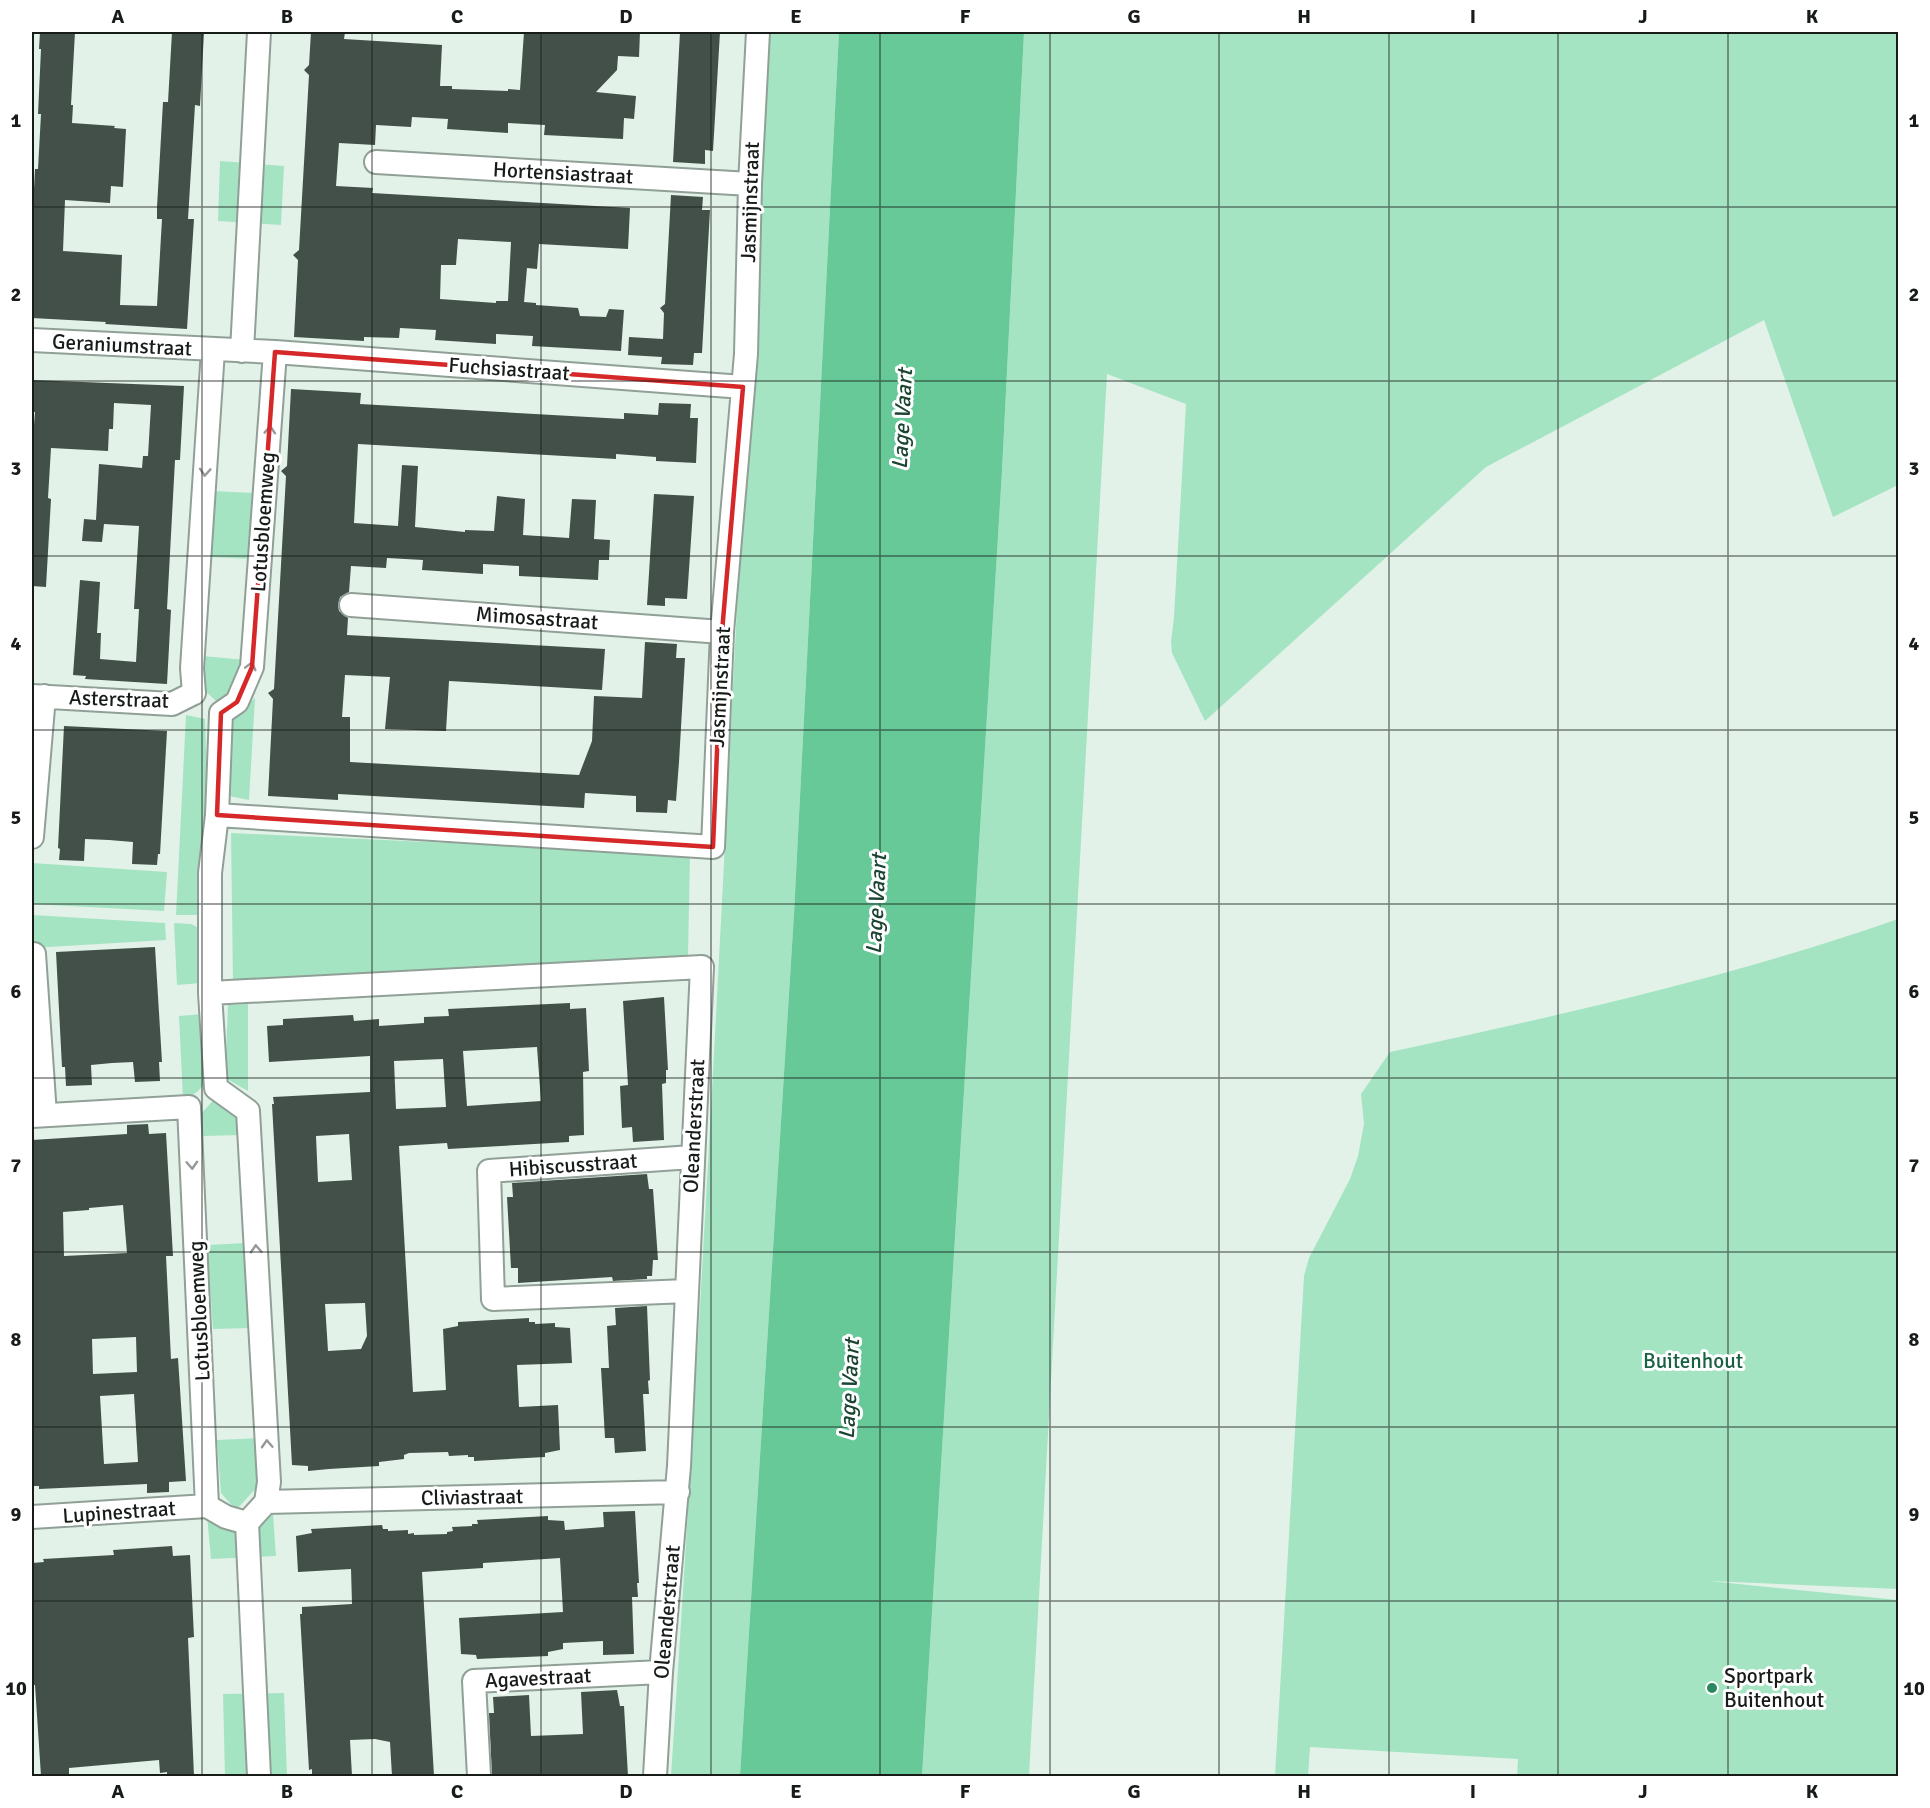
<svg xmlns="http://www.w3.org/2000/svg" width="1930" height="1808" font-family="Signika,sans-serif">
<rect width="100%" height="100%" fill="#e2f2e8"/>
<path fill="#a5e4c2" d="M766 32H839L794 914 740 1776H671C710 1195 736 613 766 32Z
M1024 32H1898V485L1833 517 1764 320 1486 467 1205 721 1172 653 1171 642 1174 617 1186 404 1107 374 1029 1776H922L1002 471Z
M220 161 284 166 281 225 218 221Z
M213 491 253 493 252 559 211 557Z
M202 656 246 660 229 697 216 701 201 687Z
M255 698 249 800 229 796 231 721Z
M186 715 205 719 208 809 197 915H176Z
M231 833 690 854 688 957 233 983Z
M32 863 167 872 164 911 32 904Z
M32 915 165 923 166 940 32 948Z
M1898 919V1589L1709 1581 1898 1600V1776H1517L1518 1759 1310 1747 1308 1776H1275L1304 1276 1309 1258 1350 1179 1358 1156 1364 1124 1361 1094 1390 1052C1561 1015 1733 977 1898 919Z
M174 923 191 924 197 927 200 932 201 983 177 985Z
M248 1004V1091L225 1078 228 1005Z
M203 1014 207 1079C201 1090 195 1095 183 1099L179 1016Z
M215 1098 240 1114 242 1135 203 1136 201 1114Z
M247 1243 253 1328 213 1329 207 1245Z
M259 1438V1485L236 1510 221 1493 217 1440Z
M273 1514 276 1556 211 1559 207 1516 253 1529Z
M284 1693 287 1776H225L223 1694Z"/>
<path fill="#67c898" d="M839 32H1024L1002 471 922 1776H740L794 914Z"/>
<path fill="#435049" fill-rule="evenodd" d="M40 32H75L71 105H73L72 123 115 126 114 128 126 129 123 187 111 186 110 203 65 200 63 251 122 255 120 305 157 306 162 219H157V207L163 102H168L172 32H204L200 106 195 105 188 219H194L187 329 105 324 106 322 32 318V228L35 169H38L41 114H38L41 49H39Z
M311 32H345L344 39 442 45 440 86H452V89L508 91V89L520 90 524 32H640L639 57 618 56 617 70 596 92 636 96 634 119 624 118 623 139 544 135 545 125 526 124 508 123V133L447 129 448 119 412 117 411 127 376 125 375 145 339 143 336 186 373 188 372 193 630 208 628 249 539 244 537 269 527 268 524 302 536 303V305L578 308 580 316 606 317 609 309 624 310 621 351 532 346 533 336 514 335 496 334V344L435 340 436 330 400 328 399 338 364 337V341L294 337 298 260 293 255 299 250 309 75 304 70 309 65ZM458 239 511 242 508 301H496V303L440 299 441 265H456Z
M680 32H720L713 151 705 150V164L673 162Z
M671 195 703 197 702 210H710L702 353H694L693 365 661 364 662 357 628 355 629 337 663 339 664 313 660 308 665 304Z
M32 380 184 386 180 460H175L167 609 171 610 167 684 85 679 86 676 73 675 80 580 100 582 97 633H101L100 659 136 662 139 609H134L139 526 104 524 102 542 82 541 84 519 96 520 99 464 142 468 143 456H148L151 405 114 403 113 429H109L108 451 51 448 48 498 51 499 46 587 32 586V450L35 412H32Z
M291 389 361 393 360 404 624 419V413L658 415 659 403 691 404 690 418H698L696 463 656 461V457L616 454V459L358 444 354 523 398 526 402 465 418 466 415 527 465 532V530L494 531 497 496 525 499 523 535 569 538 572 499 596 500 594 539 610 540 609 560H599L598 580 519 576V566L483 564V574L422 570 423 560 387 558 386 568 351 566 349 592 340 597 338 605 339 611 348 618 347 635 605 649 602 690 449 681 446 731 385 729 390 677 345 675 342 717H350V762L579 775 592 741 594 696 642 698 645 642 677 644 676 658H685L679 762 676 801 668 800 667 813 636 812V796L585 793 584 808 338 794V800L268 796 273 699 268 693 274 689 286 476 281 471 287 466Z
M654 494 694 496 687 599 665 598V606L647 605Z
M64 726 167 731 160 854H158L157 865 132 864 133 842 109 840 85 839 84 861 59 860 60 849 58 848Z
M155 947 162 1062H159L160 1081 135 1082 133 1062 112 1063 91 1065 92 1085 66 1086 65 1067H62L56 952Z
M664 997 668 1070H666V1083L662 1084 664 1140 633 1142 632 1127 622 1128 620 1086 628 1085 623 1001Z
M570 1003V1009L586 1008 589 1071 583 1072 584 1135 569 1136V1142L448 1149 447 1143 399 1146 413 1392 446 1390 443 1329 458 1326V1322L529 1318V1322H535V1324L555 1323V1327L570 1328 572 1363 517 1365 519 1407 558 1405 560 1450 545 1453V1457L474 1461V1457H468V1455L449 1456 448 1452 409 1453 404 1455V1459L379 1462V1466L329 1469 308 1471V1466L292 1465 272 1104H274L273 1097 370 1092V1056L269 1062 267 1026 283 1025V1019L353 1015 354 1021 379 1019V1026L424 1023V1017L449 1016 448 1009ZM537 1047 541 1101 467 1106 463 1051ZM443 1059 446 1107 396 1109 394 1061ZM349 1134 352 1180 318 1182 316 1136ZM365 1303 367 1336 361 1349 328 1351 325 1304Z
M148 1124 149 1134 166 1133 173 1256H166L171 1359 178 1358 186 1481 169 1482V1492L147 1493V1484L39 1489V1486H32V1140L127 1134V1125ZM123 1205 127 1253 64 1256 63 1212 89 1210V1208ZM136 1337 137 1372 93 1374 92 1339ZM134 1394 138 1462 104 1464 100 1396Z
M647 1174 649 1189H653L658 1260H653L652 1276H647V1279L613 1281 612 1277 518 1283V1268H511L507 1197H513L512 1183Z
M647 1306 650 1380 648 1381 649 1394H643L646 1451 615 1453 614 1438H605L601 1368H609L607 1326 616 1325 615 1308Z
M635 1511 639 1583H637L638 1597H632L634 1654 603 1655V1641L563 1643V1649L548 1652V1656L477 1659 476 1655 461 1654 459 1618 563 1612 560 1558 483 1563V1568L422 1572 434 1776H392L390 1742 375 1739 350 1740 352 1776H312V1769L309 1770 300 1614H302V1607L352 1604 351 1569 298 1572 296 1536 312 1533 311 1529 382 1525 383 1529H388V1531L408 1530V1534L414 1533V1535L447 1534V1532L453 1531 452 1527 472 1526V1524H478L477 1520 548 1516V1520L564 1521 565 1530 604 1527 603 1512Z
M172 1546 173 1556 190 1555 194 1637 188 1638 194 1776H167V1772L160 1773 159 1760 69 1768V1776H41L35 1685H32V1563L44 1562 43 1559 114 1555 113 1550Z
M617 1690 620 1706H624L628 1776H492L489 1713H494L493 1697 529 1695 531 1736 583 1734 581 1692Z"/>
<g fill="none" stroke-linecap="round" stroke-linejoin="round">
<defs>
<path id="minor" d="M376 162 750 184
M32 340 275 352 743 387
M242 351 259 32
M351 605 722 632
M194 693 192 668 213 350
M32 696 172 704 194 693
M221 713 237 702 252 667 275 352
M217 815 713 847 722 632 746 354 750 184 758 32
M32 837 44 696
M34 954 45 1115
M210 993 702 967 679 1466 661 1672 655 1776
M216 1088 210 993V873L217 815 221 713
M189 1107 207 1506
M32 1116 189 1107
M687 1291 493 1299 489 1171 692 1157
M266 1502 678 1492
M207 1506 226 1517 247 1523 266 1502 269 1482 248 1111 216 1088
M32 1517 207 1506
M247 1523 259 1776
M479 1776 474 1681 661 1672"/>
</defs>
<use href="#minor" stroke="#90a097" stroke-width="26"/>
<use href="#minor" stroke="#fff" stroke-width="22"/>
</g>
<defs><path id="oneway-chevron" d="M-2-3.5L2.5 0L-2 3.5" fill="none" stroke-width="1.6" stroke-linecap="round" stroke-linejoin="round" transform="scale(1.5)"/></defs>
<g stroke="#979998">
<use href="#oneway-chevron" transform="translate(270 430) rotate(-86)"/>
<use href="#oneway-chevron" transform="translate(205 472) rotate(94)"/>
<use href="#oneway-chevron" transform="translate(251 666) rotate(-76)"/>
<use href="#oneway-chevron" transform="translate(192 1165) rotate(87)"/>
<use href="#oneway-chevron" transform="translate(256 1249) rotate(-93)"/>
<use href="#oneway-chevron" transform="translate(267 1444) rotate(-93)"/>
</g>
<path fill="none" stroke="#d62828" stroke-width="4.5" stroke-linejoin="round" d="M275 352 743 387 722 632 713 847 217 815 221 713 237 702 252 667Z"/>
<path fill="none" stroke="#171c19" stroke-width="1.5" stroke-opacity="0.55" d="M202 32V1776M372 32V1776M541 32V1776M711 32V1776M880 32V1776M1050 32V1776M1219 32V1776M1389 32V1776M1558 32V1776M1728 32V1776M32 207H1898M32 381H1898M32 556H1898M32 730H1898M32 904H1898M32 1078H1898M32 1252H1898M32 1427H1898M32 1601H1898"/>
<circle fill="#2a875f" stroke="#fff" stroke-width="2" cx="1712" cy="1688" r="6"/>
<g text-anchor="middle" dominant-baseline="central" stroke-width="6" stroke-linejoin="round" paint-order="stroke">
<g font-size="21" fill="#171c19" stroke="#fff">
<text transform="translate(563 173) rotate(3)">Hortensiastraat</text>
<text transform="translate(750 202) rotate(-88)">Jasmijnstraat</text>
<text transform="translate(122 345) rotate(3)">Geraniumstraat</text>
<text transform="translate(509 369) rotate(4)">Fuchsiastraat</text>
<text transform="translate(263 522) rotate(-86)">Lotusbloemweg</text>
<text transform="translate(537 618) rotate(4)">Mimosastraat</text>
<text transform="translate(720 687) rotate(-87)">Jasmijnstraat</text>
<text transform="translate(119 699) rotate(2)">Asterstraat</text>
<text transform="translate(694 1126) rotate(-87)">Oleanderstraat</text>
<text transform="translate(573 1165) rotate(-4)">Hibiscusstraat</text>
<text transform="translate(199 1311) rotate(-93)">Lotusbloemweg</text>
<text transform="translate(472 1497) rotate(-1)">Cliviastraat</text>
<text transform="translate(119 1512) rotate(-4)">Lupinestraat</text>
<text transform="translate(667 1612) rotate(-85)">Oleanderstraat</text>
<text transform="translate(538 1678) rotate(-3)">Agavestraat</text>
</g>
<g font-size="21" fill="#186142" stroke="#fff">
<text x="1693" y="1361">Buitenhout</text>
</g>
<g font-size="21" fill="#171c19" stroke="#fff" text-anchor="start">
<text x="1724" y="1676">Sportpark<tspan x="1724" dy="24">Buitenhout</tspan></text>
</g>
<g font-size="22" font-style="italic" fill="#1b4531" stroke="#fff">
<text transform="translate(902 419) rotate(-87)">Lage Vaart</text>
<text transform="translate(876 904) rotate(-87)">Lage Vaart</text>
<text transform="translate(849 1389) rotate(-87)">Lage Vaart</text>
</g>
</g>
<rect width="1930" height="1808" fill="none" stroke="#ffffff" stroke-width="66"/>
<rect x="33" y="33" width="1864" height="1742" fill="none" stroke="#171c19" stroke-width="2"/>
<g font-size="20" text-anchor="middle" font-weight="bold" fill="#171c19">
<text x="118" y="23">A</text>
<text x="287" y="23">B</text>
<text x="457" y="23">C</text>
<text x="626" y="23">D</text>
<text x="796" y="23">E</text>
<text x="965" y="23">F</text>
<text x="1134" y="23">G</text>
<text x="1304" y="23">H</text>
<text x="1473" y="23">I</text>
<text x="1643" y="23">J</text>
<text x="1812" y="23">K</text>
<text x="16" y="127">1</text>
<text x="1914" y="127">1</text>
<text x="16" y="301">2</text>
<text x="1914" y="301">2</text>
<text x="16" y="475">3</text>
<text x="1914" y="475">3</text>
<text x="16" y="650">4</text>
<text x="1914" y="650">4</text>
<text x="16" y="824">5</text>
<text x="1914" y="824">5</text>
<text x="16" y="998">6</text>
<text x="1914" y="998">6</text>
<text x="16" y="1172">7</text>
<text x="1914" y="1172">7</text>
<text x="16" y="1346">8</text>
<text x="1914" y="1346">8</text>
<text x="16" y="1521">9</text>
<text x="1914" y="1521">9</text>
<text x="16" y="1695">10</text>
<text x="1914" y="1695">10</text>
<text x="118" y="1798">A</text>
<text x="287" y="1798">B</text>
<text x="457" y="1798">C</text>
<text x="626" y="1798">D</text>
<text x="796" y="1798">E</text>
<text x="965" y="1798">F</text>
<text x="1134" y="1798">G</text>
<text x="1304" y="1798">H</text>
<text x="1473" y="1798">I</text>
<text x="1643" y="1798">J</text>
<text x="1812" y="1798">K</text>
</g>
</svg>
